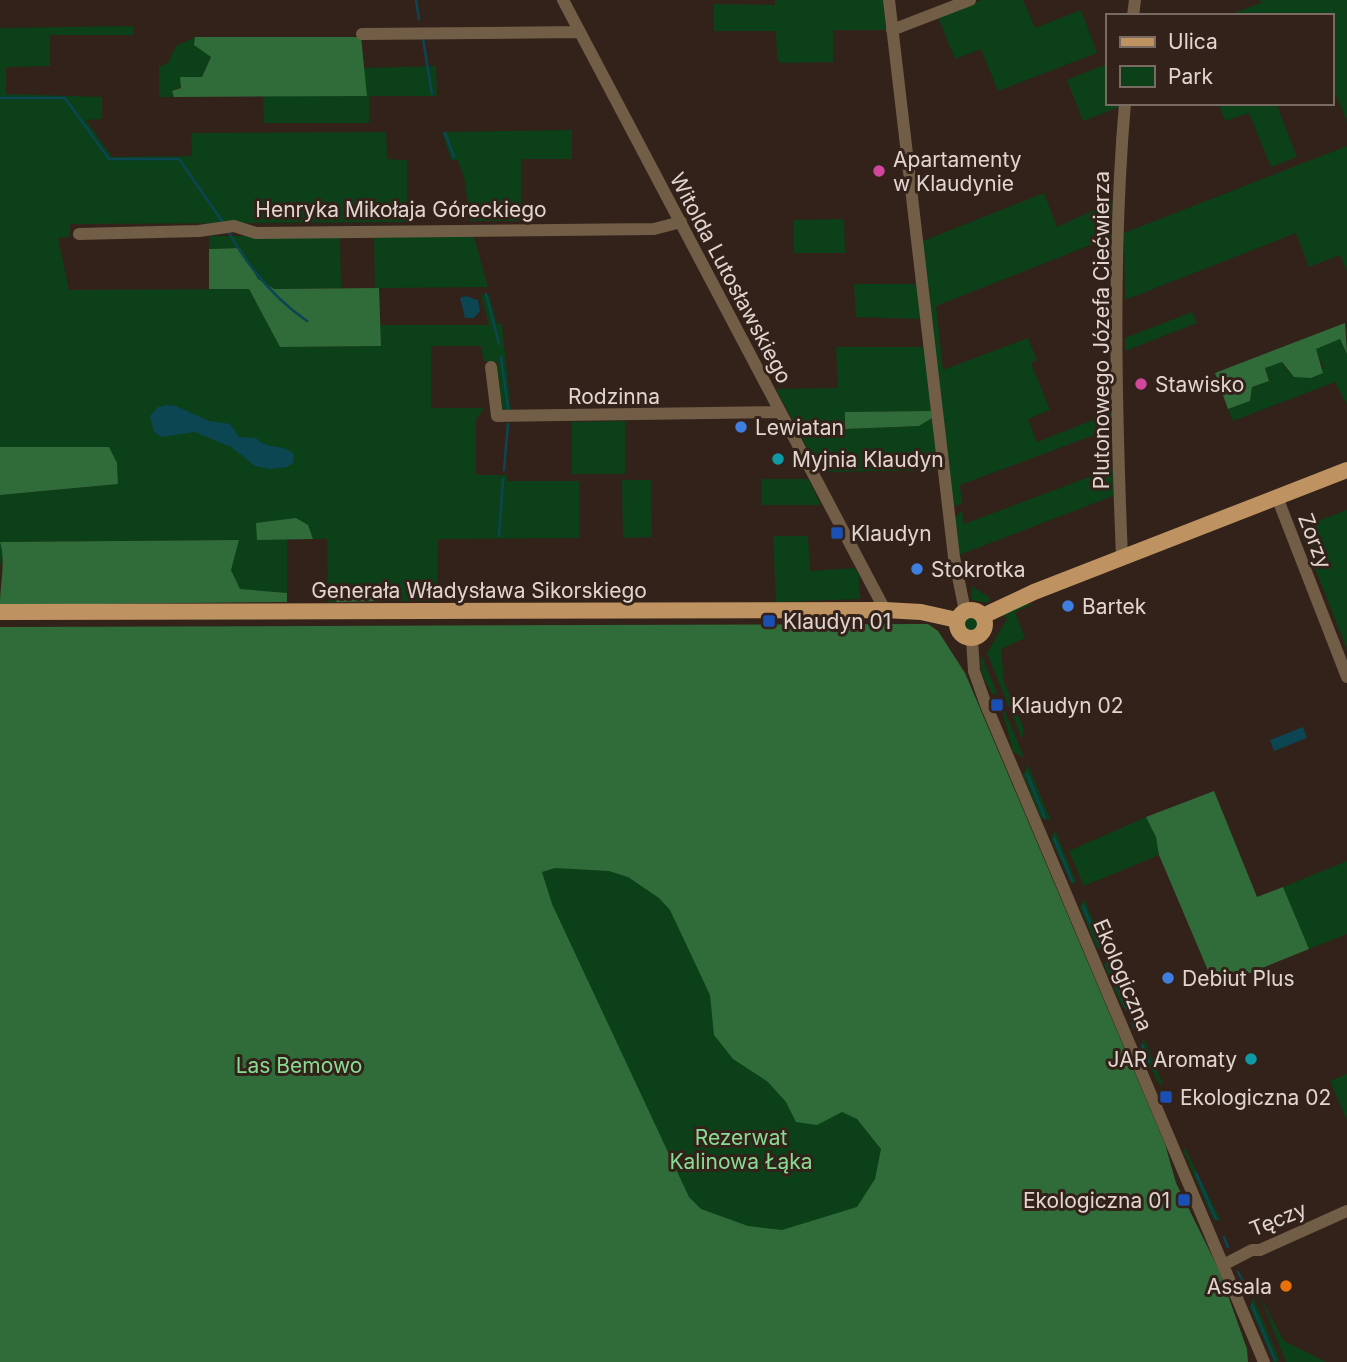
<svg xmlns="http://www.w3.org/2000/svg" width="1347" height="1362" font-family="Inter,sans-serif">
<rect width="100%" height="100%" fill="#33221a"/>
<path fill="#0b4018" d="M775 0H883L886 30H833V62L780 63 777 58 776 31H714V4L775 5Z
M982 0H1023L1035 28 1081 10 1097 53 998 91 981 49 955 59 938 17Z
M1260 0H1347V122L1331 83V16H1235L1234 13 1261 3Z
M133 26V35H50V66L6 67V94L102 97V119L86 120 112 157 192 156 191 133 386 132 387 159 407 160V222L70 224V237L58 238 69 290 249 289 280 347 381 346 380 325H489L481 295 489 294 497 324H502L511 411 503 410 501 407 497 362 484 361 481 346H431V408H484L476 420V475H507V481H579V538L438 539 437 601H383V591L339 592 336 602H328L327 539H313L308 525 257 540 287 539V593L240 590 231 570 238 540 1 542 4 553 0 566V495L118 484 117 463 108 447H0V28Z
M195 37 194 45 211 56 202 77 172 91 174 97H159V67L168 63 176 46Z
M1107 64V103H1120L1119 107 1083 121 1067 80Z
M436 66 437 96H369V123H264L263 96H366L363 68Z
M1218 103H1276L1297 157 1271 167 1249 113 1225 121Z
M572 130V159H521V221H470L465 181 458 160H451L442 132Z
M1347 146V272L1340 255 1309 267 1296 233 1125 300 1124 233Z
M1044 193 1057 227 1114 201 1111 237 936 306 943 370 1028 338 1037 360 1031 363 1050 410 1028 419 1037 442 1111 413 1113 428 960 485 962 504 953 506 923 241Z
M844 219 845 253H794L793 220Z
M209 236H340L341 288 274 289 258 279 240 248 209 249Z
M374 236 474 237 488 287 375 288Z
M854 284H916L921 319 856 317Z
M1192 312 1197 323 1125 351V338Z
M1340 339 1347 354V405L1335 382 1233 421 1228 409 1250 401 1252 388 1269 379 1265 368 1282 362 1287 370 1297 377 1324 368 1315 349Z
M836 347H924L931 411 846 412 845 429 919 426 932 418 938 470 820 472 776 389 838 388Z
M625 421V474H572V422Z
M1113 468V496L959 555 954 518 962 511 964 524Z
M762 479H808L821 505H762Z
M622 480H651L652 537 623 538Z
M1347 510V649L1299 528Z
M773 536H808L810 571 855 568 859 575 860 599 776 602Z
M971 576 972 586 990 598 988 603 972 600Z
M1022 604H1033L1015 612 1025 638 1001 649 1004 682 1024 729 1022 739 987 653 1007 619 1003 615Z
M962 625a9 9 0 1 1 18 0a9 9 0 1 1-18 0Z
M980 657 983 659 997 693 993 695 983 677Z
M999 698 1024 757H1023L1013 752Z
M1028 765 1051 821 1041 818 1023 775Z
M1146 817 1156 837 1159 855 1084 886 1069 851Z
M1055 830 1076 881 1072 885 1051 839Z
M508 834 678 885 842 1112 889 1118 874 1206 780 1235 689 1209Z
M1347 861V934L1309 949 1283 887Z
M1084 899 1105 949 1097 948 1080 907Z
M1109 958 1132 1011 1123 1008 1104 965Z
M1144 1039 1163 1084 1160 1085 1140 1049Z
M1347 1074V1121L1330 1081Z
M1185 1148 1221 1221 1213 1219 1183 1150Z
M1259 1294 1284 1341 1326 1362H1286Z
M1253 1297 1280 1361 1274 1362 1250 1308Z"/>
<path fill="#306c3a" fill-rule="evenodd" d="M195 37H361L367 96 174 97 172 91 181 88 180 77H202L211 57 194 45Z
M240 248 258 279 274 289 379 288 381 346 280 347 249 289H209V249Z
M1345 323 1347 354 1340 339 1316 349 1323 373 1311 378 1294 377 1282 362 1265 368 1269 381 1252 387 1250 401 1228 409 1215 373Z
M931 411 932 418 919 426 845 429V412Z
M0 447H109L117 463 118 484 0 495Z
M296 518 308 525 313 539 257 540 256 523Z
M239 540 231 570 240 589 287 593V602L0 605C0 585 6 560 0 542Z
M383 591V601L336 602 339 592Z
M928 624 938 631 965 673 1165 1144 1176 1183 1219 1270 1247 1349 1248 1362H0V627ZM555 868 609 871 628 877 659 898 670 910 710 995 714 1035 733 1059 768 1082 786 1102 796 1122 817 1125 842 1112 857 1119 881 1149 875 1179 857 1207 782 1230 748 1226 701 1209 689 1197 552 904 542 872Z
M1214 791 1257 897 1283 887 1309 949 1215 987 1159 855 1156 837 1146 817Z"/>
<path fill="#0b4652" d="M466 296 478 300 480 311 474 318H465L460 298Z
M167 405 176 406 209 421 230 424 239 437 256 438C266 450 282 443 294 454L293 463 287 467 270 469 255 466 231 447 195 432 161 437 154 432 150 416 158 407Z
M1303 727 1307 738 1274 751 1270 740Z"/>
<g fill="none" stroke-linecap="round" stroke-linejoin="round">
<path stroke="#0b4652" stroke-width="2.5" d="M416 0 419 19
M423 39 432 94
M0 98H65L109 159H179L222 221
M445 133 454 157
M229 233C248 266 275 299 307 321
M486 294 499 344
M501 357 508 408
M504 470 508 424
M499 536 503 479
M1027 774 1045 818
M1054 838 1072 881
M1083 906 1100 946
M1108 964 1127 1010
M1133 1023 1134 1028
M1142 1045 1149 1062
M1196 1173 1216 1219
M1224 1237 1228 1247
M1238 1272 1243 1282
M1252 1305 1275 1360"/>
<path stroke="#725d46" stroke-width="12" d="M563 0 885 610
M889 0 954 557 965 611
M1133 16 1135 0
M892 30 970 0
M362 34 580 32
M79 234 199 231 234 226 256 233 654 229 681 222
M491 367 497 416 780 412
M1277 497 1347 677
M1122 558C1116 407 1112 254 1125 103
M972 639 974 671 986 705 1264 1362
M1225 1264 1252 1250H1260L1347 1211"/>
<path stroke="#be9361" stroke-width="16" d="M957 624a14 14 0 1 1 28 0a14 14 0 1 1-28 0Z
M0 612 885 610 921 612 957 620
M983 616 1034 592 1347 470"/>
</g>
<g fill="#d1479c" stroke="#33221a" stroke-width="2.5">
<circle cx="879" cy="171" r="7"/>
<circle cx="1141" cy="384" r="7"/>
</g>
<g fill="#3f7fe0" stroke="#33221a" stroke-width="2.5">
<circle cx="741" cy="427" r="7"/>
<circle cx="917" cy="569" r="7"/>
<circle cx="1068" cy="606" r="7"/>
<circle cx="1168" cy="978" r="7"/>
</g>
<g fill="#0f9aa8" stroke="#33221a" stroke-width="2.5">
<circle cx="778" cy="459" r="7"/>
<circle cx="1251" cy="1059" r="7"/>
</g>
<g fill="#1a4fb4" stroke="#33221a" stroke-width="2.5">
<rect x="830" y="526" width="14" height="14" rx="3.5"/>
<rect x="762" y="614" width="14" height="14" rx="3.5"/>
<rect x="990" y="698" width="14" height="14" rx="3.5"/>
<rect x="1159" y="1090" width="14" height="14" rx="3.5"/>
<rect x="1177" y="1193" width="14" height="14" rx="3.5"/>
</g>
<circle fill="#e8710a" stroke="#33221a" stroke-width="2.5" cx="1286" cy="1286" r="7"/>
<g text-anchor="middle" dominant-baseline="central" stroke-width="6" stroke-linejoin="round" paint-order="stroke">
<g font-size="21" fill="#e1d5cf" stroke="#33221a" text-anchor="start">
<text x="893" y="159">Apartamenty<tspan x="893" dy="24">w Klaudynie</tspan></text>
<text x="1155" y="384">Stawisko</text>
<text x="755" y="427">Lewiatan</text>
<text x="792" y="459">Myjnia Klaudyn</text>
<text x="851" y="533">Klaudyn</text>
<text x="931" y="569">Stokrotka</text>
<text x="1082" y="606">Bartek</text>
<text x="783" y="621">Klaudyn 01</text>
<text x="1011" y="705">Klaudyn 02</text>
<text x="1182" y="978">Debiut Plus</text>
<text x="1237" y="1059" text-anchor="end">JAR Aromaty</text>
<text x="1180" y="1097">Ekologiczna 02</text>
<text x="1170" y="1200" text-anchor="end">Ekologiczna 01</text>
<text x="1272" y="1286" text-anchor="end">Assala</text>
</g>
<g font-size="21" fill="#e1d5cf" stroke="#33221a">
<text x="401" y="209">Henryka Mikołaja Góreckiego</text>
<text transform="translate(731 278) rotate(62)">Witolda Lutosławskiego</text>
<text transform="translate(1101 330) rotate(-90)">Plutonowego Józefa Ciećwierza</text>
<text x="614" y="396">Rodzinna</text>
<text transform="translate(1315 541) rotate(69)">Zorzy</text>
<text x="479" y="590">Generała Władysława Sikorskiego</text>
<text transform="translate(1123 975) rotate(67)">Ekologiczna</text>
<text transform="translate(1278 1219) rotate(-22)">Tęczy</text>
</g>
<g font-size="21" fill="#88db93" stroke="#33221a">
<text x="299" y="1065">Las Bemowo</text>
<text x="741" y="1137">Rezerwat<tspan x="741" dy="24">Kalinowa Łąka</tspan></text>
</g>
</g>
<rect x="1106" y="14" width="228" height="91" fill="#33221a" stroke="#796a62" stroke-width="2"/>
<rect x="1120" y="37" width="35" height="10" fill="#be9361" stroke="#796a62" stroke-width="2"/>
<text x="1168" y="49" font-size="21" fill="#e1d5cf">Ulica</text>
<rect x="1120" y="66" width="35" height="21" fill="#0b4018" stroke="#796a62" stroke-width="2"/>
<text x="1168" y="84" font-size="21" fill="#e1d5cf">Park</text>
</svg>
